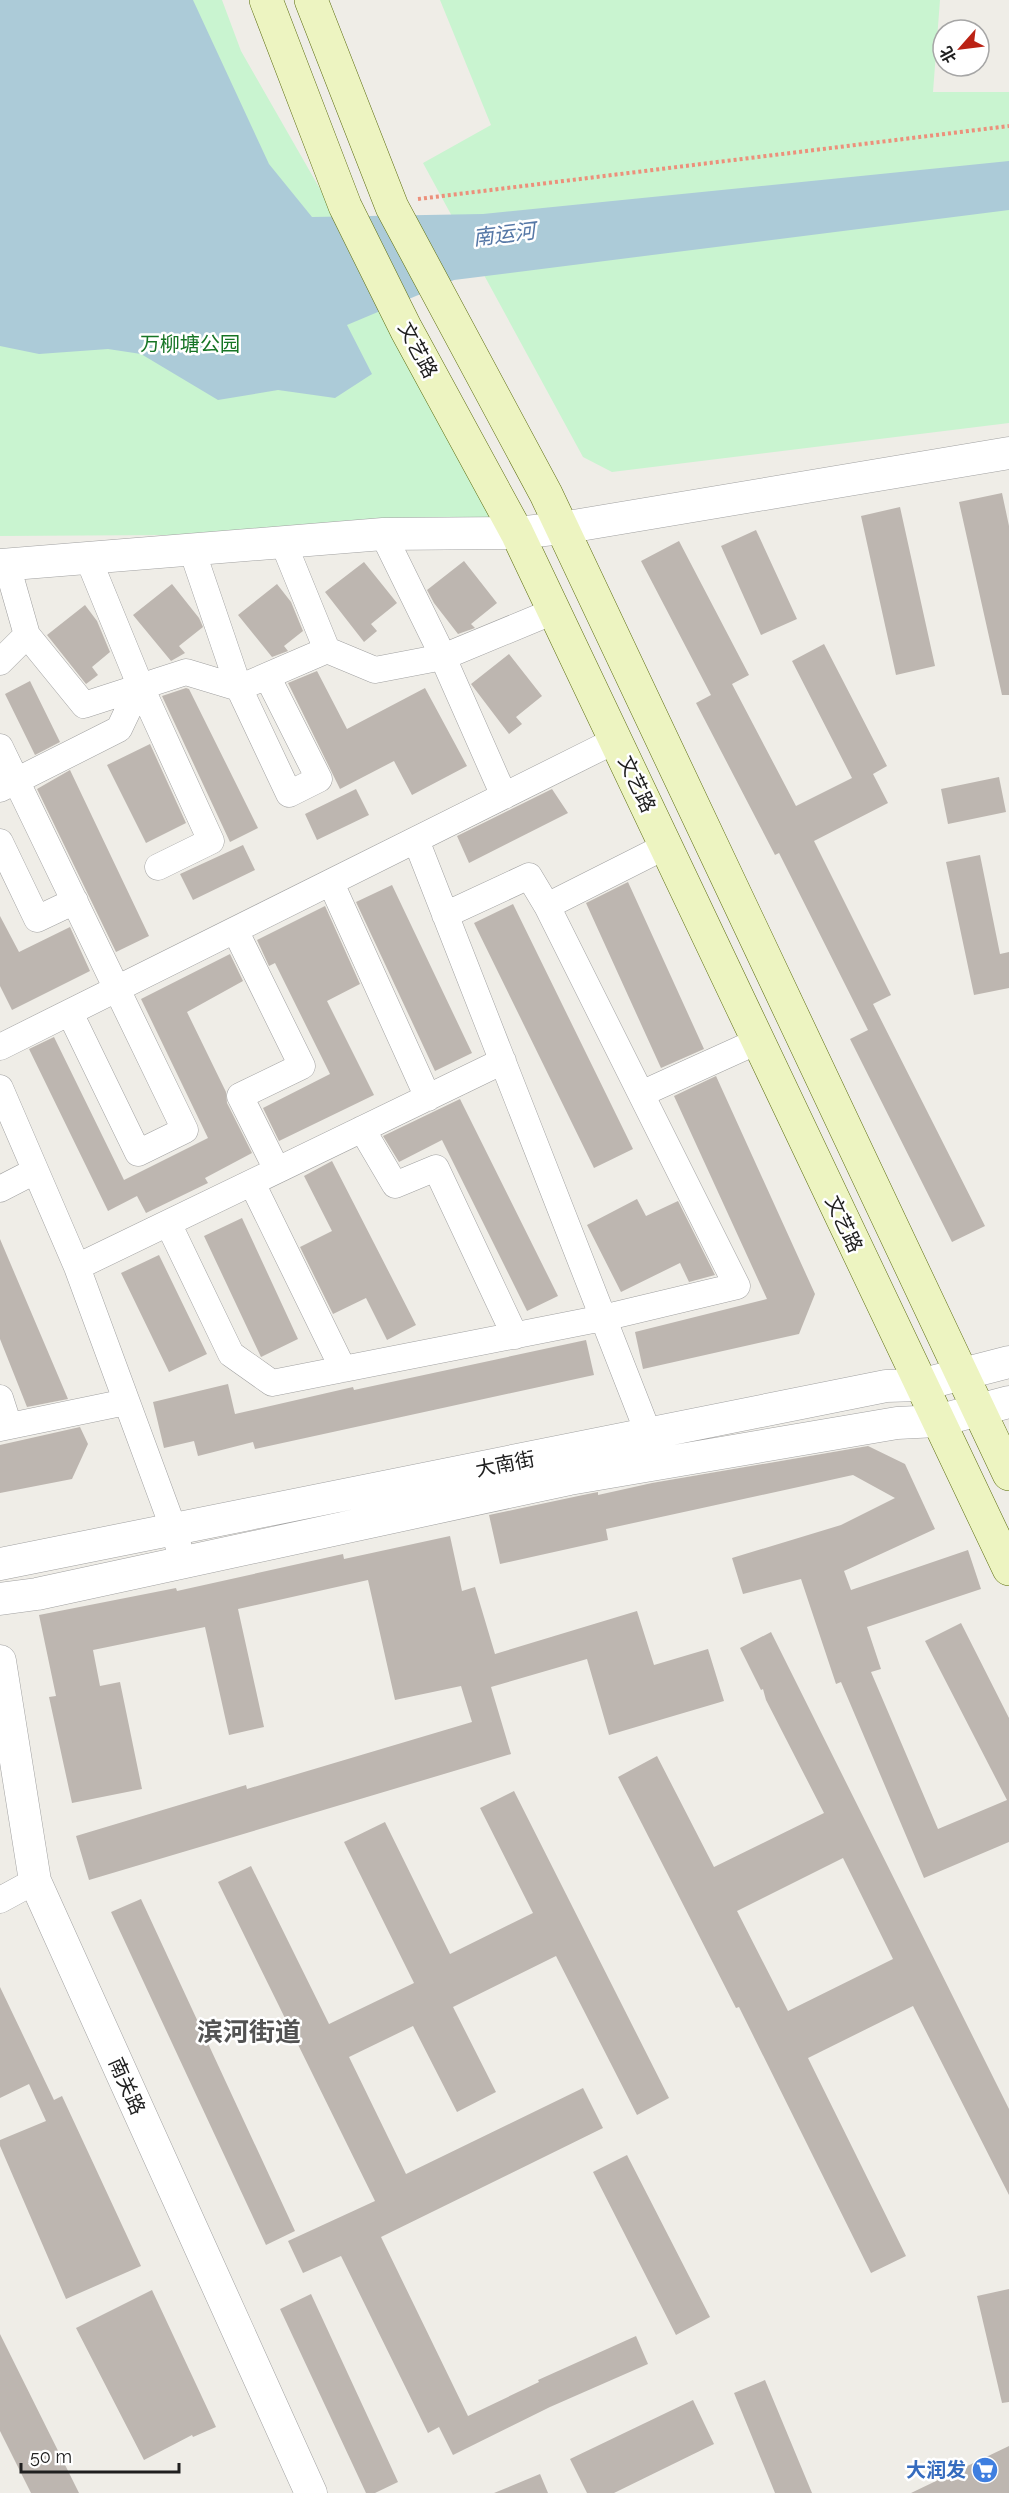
<svg xmlns="http://www.w3.org/2000/svg" width="1009" height="2493" font-family="Raleway,'Noto Sans SC',sans-serif">
<rect width="100%" height="100%" fill="#efede7"/>
<path fill="#c9f4d0" d="M0 0H222L241 51 517 533 0 536Z
M440 0H940L933 92H1009V423L612 472 583 457 423 163 491 125Z"/>
<path fill="#accbd8" d="M0 0H193L269 164 312 217 483 214 1009 161V210L454 280 347 325 372 374 335 398 278 390 218 400 141 354 108 349 39 354 0 346Z"/>
<path fill="#bdb6b0" fill-rule="evenodd" d="M1002 493 1009 526V695H1002L959 502Z
M900 507 935 666 896 675 861 516Z
M756 530 797 619 761 635 721 546Z
M679 541 749 675 732 684 796 806 852 778 792 661 824 644 887 766 873 774 888 803 814 841 891 995 873 1004 985 1226 952 1242 850 1039 868 1030 779 853 775 855 696 703 711 695 641 561Z
M464 561 497 603 471 624 475 628 458 634 434 603 427 590Z
M364 562 397 603 371 624 377 631 364 642 325 592Z
M172 584 199 618 203 627 179 646 185 653 171 661 133 615Z
M277 584 291 602 303 631 284 646 288 651 272 657 238 615Z
M85 605 97 621 110 652 92 667 98 675 86 684 47 635Z
M509 654 542 696 516 717 522 724 509 734 471 684Z
M317 671 347 729 425 688 467 766 412 795 394 761 340 789 288 683Z
M30 681 60 742 35 755 5 694Z
M186 688 189 689 258 828 230 842 162 696Z
M150 744 186 823 146 843 107 765Z
M70 770 149 936 116 952 37 789Z
M999 777 1006 812 948 824 941 789Z
M356 789 369 815 317 840 305 814Z
M552 789 568 813 469 863 457 836Z
M243 845 255 870 193 900 180 874Z
M980 855 1000 954 1009 952V988L974 995 946 862Z
M628 882 704 1049 661 1068 586 903Z
M392 885 472 1053 435 1071 356 902Z
M513 904 633 1149 594 1168 474 923Z
M325 906 360 984 327 1001 374 1095 279 1141 263 1108 330 1074 275 963 269 966 257 940Z
M0 916 19 952 70 927 90 971 12 1010 0 986Z
M230 954 243 981 187 1012 226 1092 227 1103 252 1153 205 1178 208 1183 146 1213 137 1196 108 1211 29 1049 54 1037 124 1180 208 1138 141 999Z
M716 1076 815 1294 799 1334 643 1369 635 1332 767 1299 674 1096Z
M460 1099 558 1296 527 1311 442 1140 399 1162 383 1136Z
M332 1161 416 1325 387 1340 366 1298 333 1314 300 1247 332 1231 304 1176Z
M637 1199 646 1216 678 1201 715 1275 689 1282 680 1263 621 1292 587 1225Z
M242 1218 298 1339 261 1357 204 1236Z
M0 1239 68 1399 27 1407 0 1339Z
M159 1255 207 1354 169 1372 121 1273Z
M586 1340 594 1375 255 1449 253 1442 198 1456 194 1441 164 1448 153 1402 228 1384 235 1414 353 1387 354 1390Z
M80 1427 88 1444 72 1479 0 1493V1445Z
M868 1446 905 1464 935 1529 844 1571 851 1590 968 1550 981 1589 867 1627 881 1669 871 1672 938 1829 1007 1800 925 1641 961 1623 1009 1718V1842L924 1878 841 1682 836 1684 801 1579 743 1594 732 1558 841 1525 895 1498 853 1475 606 1529 608 1540 500 1564 489 1515 583 1495 598 1492V1495L652 1483Z
M450 1536 462 1591 475 1587 495 1654 637 1611 654 1665 708 1649 724 1701 609 1735 587 1659 491 1687 511 1754 89 1880 76 1836 246 1785 247 1789 472 1722 461 1686 395 1700 368 1580 238 1609 264 1727 229 1735 205 1627 93 1650 100 1686 120 1682 142 1789 72 1803 49 1697 56 1696 39 1615 176 1588 177 1591 343 1554 344 1559Z
M771 1632 1009 2109V2195L913 2006 808 2058 906 2256 871 2273 739 2007 736 2008 618 1777 657 1756 714 1867 824 1813 766 1700 763 1689 761 1690 740 1648ZM843 1858 893 1959 788 2011 737 1911Z
M514 1791 669 2098 637 2115 556 1956 453 2007 496 2092 457 2112 413 2026 349 2057 406 2174 583 2088 603 2128 381 2237 468 2416 539 2382 538 2380 636 2336 648 2364 550 2407 453 2455 439 2427 428 2433 341 2256 303 2273 288 2241 375 2201 218 1882 251 1866 329 2024 414 1983 344 1842 385 1822 450 1954 533 1913 480 1808Z
M141 1899 295 2231 266 2245 111 1912Z
M0 1987 54 2100 62 2096 141 2266 66 2299 0 2146V2140L46 2121 29 2084 0 2098Z
M627 2155 710 2317 676 2335 593 2172Z
M1009 2289V2402L1002 2403 977 2296Z
M152 2290 216 2427 193 2437 192 2435 144 2460 76 2328Z
M311 2294 398 2482 375 2493H366L280 2309Z
M0 2334 79 2493H31L0 2431Z
M765 2380 812 2493H775L734 2393Z
M693 2400 714 2444 614 2493H587L570 2459Z
M1009 2446V2493H911Z
M540 2474 548 2493H494Z"/>
<g fill="none" stroke-linecap="round" stroke-linejoin="round">
<defs>
<path id="minor" d="M383 534 437 644 504 796
M283 542 327 650
M192 550 239 688 289 794 319 779 267 676
M88 558 140 685 211 841 158 867
M7 565 27 635 84 705 186 672 239 688 327 650 375 670 443 657 554 611
M0 662 27 635
M0 747 185 1130 138 1153 70 1013
M0 789 119 729 140 685
M416 840 649 1435
M0 842 37 919 75 901
M331 883 428 1098
M445 915 529 876 547 906
M235 930 302 1066 240 1096 277 1170
M0 1047 616 740
M0 1088 77 1267 174 1530 183 1563
M641 1094 758 1041
M362 1129 395 1185 436 1168 515 1336
M252 1183 343 1369
M0 1189 35 1171
M168 1223 231 1354 272 1383 603 1318 737 1286 547 906 666 846
M77 1267 503 1061
M0 1398 9 1426
M0 1428 126 1402
M0 1900 35 1881"/>
<path id="tertiary" d="M0 565 383 534 517 533 562 528 1009 453
M0 1564 886 1386 920 1385 1009 1362
M0 1599 37 1594 569 1479 897 1423 937 1421 1009 1402
M0 1661 35 1881 311 2493"/>
<path id="secondary" d="M266 0 345 206 406 329 517 533 1009 1569
M311 0 392 207 546 494 1009 1474"/>
</defs>
<use href="#minor" stroke="#a1a1a1" stroke-width="27"/>
<use href="#tertiary" stroke="#a1a1a1" stroke-width="33"/>
<use href="#secondary" stroke="#5c6d10" stroke-width="34"/>
<path stroke="#ec907b" stroke-width="4" stroke-dasharray="3 3" stroke-linecap="butt" d="M418 199 1009 126"/>
<use href="#minor" stroke="#fff" stroke-width="26"/>
<use href="#tertiary" stroke="#fff" stroke-width="32"/>
<use href="#secondary" stroke="#edf4c1" stroke-width="33"/>
</g>
<defs>
<symbol id="supermarket-disc" viewBox="-11 -11 22 22"><circle r="9.5" fill="#3f7fe0" stroke="#fff"/><path d="M-6-5.5h2.5l.6 2H6L4.5 2H-2.5L-4.4-4H-6ZM-1.5 3.2a1.3 1.3 0 1 0 .1 0ZM3 3.2a1.3 1.3 0 1 0 .1 0Z" fill="#fff"/></symbol>
</defs>
<g fill-rule="evenodd">
<use href="#supermarket-disc" x="970" y="2455" width="30" height="30"/>
</g>
<g text-anchor="middle" dominant-baseline="central" stroke-width="5" stroke-linejoin="round" paint-order="stroke">
<g font-size="20" fill="#177526" stroke="#fff">
<text x="190" y="344">万柳塘公园</text>
</g>
<g font-size="20" fill="#202020" stroke="#fff">
<text transform="translate(418 350) rotate(62)">文艺路</text>
<text transform="translate(637 784) rotate(65)">文艺路</text>
<text transform="translate(844 1224) rotate(65)">文艺路</text>
<text transform="translate(505 1464) rotate(-11)">大南街</text>
<text transform="translate(127 2086) rotate(66)">南关路</text>
</g>
<g font-size="20" font-weight="bold" fill="#366cbe" stroke="#fff" text-anchor="end">
<text x="966" y="2470">大润发</text>
</g>
<g font-size="21" font-style="italic" fill="#5577a6" stroke="#fff">
<text transform="translate(504 234) rotate(-7)">南运河</text>
</g>
<g font-size="26" font-weight="bold" fill="#535353" stroke="#fff">
<text x="249" y="2032">滨河街道</text>
</g>
</g>
<g transform="translate(961 48) rotate(242)"><circle r="28" fill="#ffffff" stroke="#a6a6a6" stroke-width="1.5"/>
<path d="M0-4.5L10 22L0 15L-10 22Z" fill="#bb2214"/>
<text y="-9" font-size="16" font-weight="bold" text-anchor="middle" fill="#202020">北</text>
</g>
<path d="M21 2463v9h158v-9" fill="none" stroke="#202020" stroke-width="3"/>
<text x="30" y="2463" font-size="18" fill="#202020" stroke="#ffffff" stroke-width="4.5" paint-order="stroke">50 m</text>
</svg>
